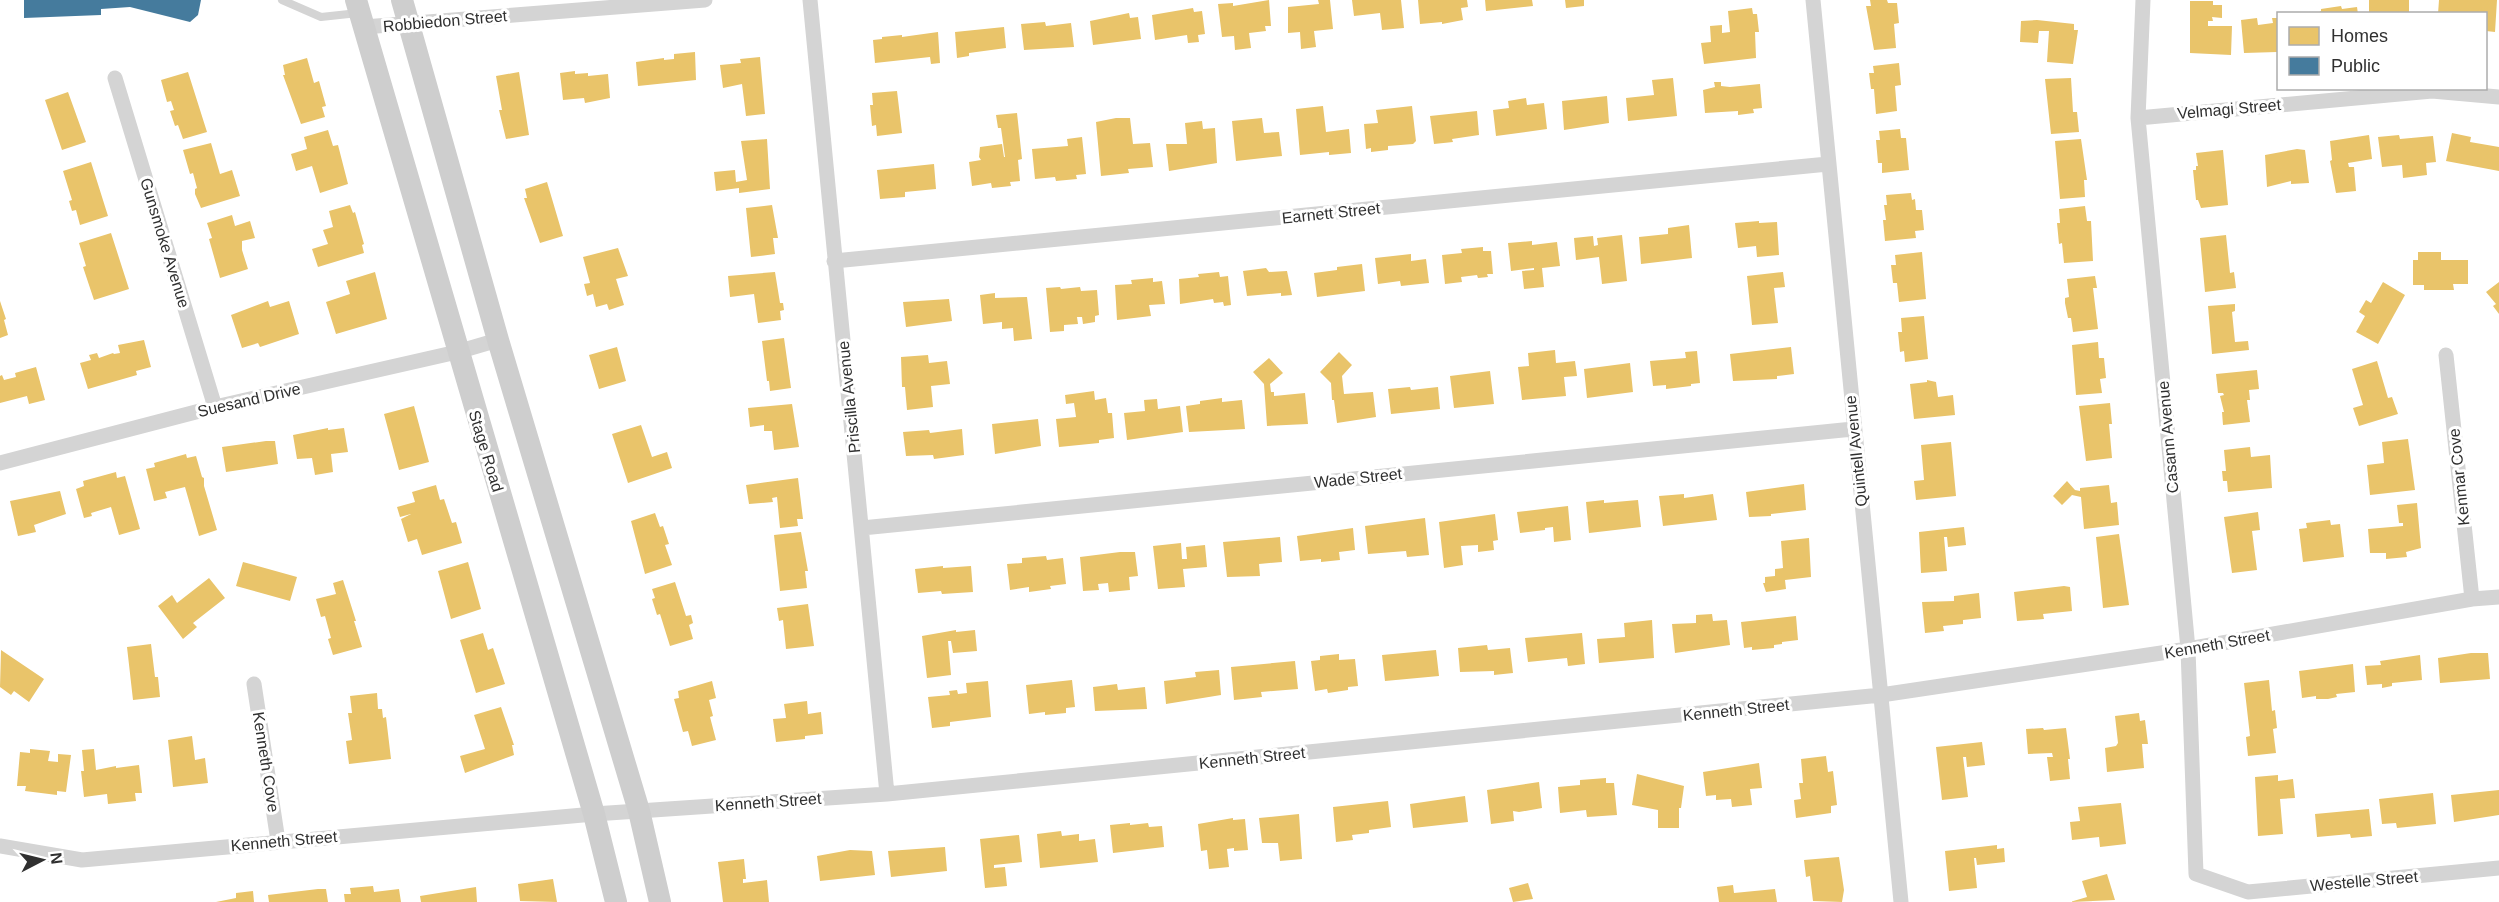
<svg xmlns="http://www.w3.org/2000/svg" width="2499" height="902" font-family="Arial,sans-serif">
<rect width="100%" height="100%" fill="#fff"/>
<path fill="#e9c46a" d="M1269 0 1271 26H1265L1266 31 1249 33 1251 48 1235 50 1234 36 1222 37 1218 4 1233 3V6Z
M1318 0H1330L1333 29 1314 31 1316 47 1301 49 1300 32 1288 33V7L1319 4Z
M1352 0H1401L1404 28 1382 30 1380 13 1354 16Z
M1418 0H1467L1468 7 1461 8 1463 20 1442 24V22L1420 24Z
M1485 0H1532L1533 6 1486 11Z
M1565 0H1584V6L1566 8Z
M1870 0H1887L1888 3H1897L1899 23 1894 24 1896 48 1874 50 1866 6H1871Z
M2369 0H2409V14H2369Z
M2439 0H2497L2495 32 2486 31V14H2438Z
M2190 1H2213V5H2222V18L2212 17 2213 21H2208V26H2232L2231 55 2190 53Z
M2341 6 2342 9 2357 7 2358 14H2316L2321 11V9Z
M1193 8 1194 12 1202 11 1205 34 1198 35 1199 42 1188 43 1187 35 1155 40 1152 15Z
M1752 8 1753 14H1757L1759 32H1755L1756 58 1704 64 1701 43 1711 42 1710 26 1722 25V33L1730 32 1728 11Z
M1129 13 1130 18 1138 17 1141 39 1093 45 1090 21Z
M2257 18 2258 25 2273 23 2272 18H2278L2277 52 2244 53 2241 20Z
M2037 20 2074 24V30H2078L2073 64 2047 62 2049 31H2039L2038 43 2020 42 2021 21Z
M1045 22 1046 26 1071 23 1074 47 1024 50 1021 24Z
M1004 27 1006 48 969 53V56L957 58 955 32Z
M938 32 940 63 931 64 930 57 875 63 873 40 882 39V37L902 35V37Z
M695 52 696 80 638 86 636 62 664 58V60L674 59V54Z
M760 57 765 114 746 116 742 84 723 88 720 65 741 63 740 59Z
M307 58 314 83 319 81 326 106 322 107 325 117 301 124 283 75H285L283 65Z
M1899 63 1901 85 1895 86 1897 111 1876 114 1874 89H1871L1869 73H1874L1873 66Z
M575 71V74L588 73V76L608 74 610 98 585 103 584 98 563 100 560 73Z
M188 72 207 132 183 139 178 125 175 126 170 111 174 110 171 101 167 102 161 80Z
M519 72 529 135 506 139 499 110H502L496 76Z
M1673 78 1677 116 1628 121 1626 98 1654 95 1652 80Z
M2071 78 2073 112H2077L2079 132 2051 134 2045 79Z
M1714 82H1721V86L1730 87 1760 84 1762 108 1753 109 1754 113 1738 115V111L1705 113 1703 90 1715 87Z
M897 91 902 133 877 136 876 125 872 126 870 105H873L872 93Z
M68 92 86 142 62 150 45 100Z
M1607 96 1609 123 1564 130 1562 101Z
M1526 98 1527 105 1544 103 1547 129 1496 136 1493 110 1509 108 1508 101Z
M1323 106 1326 132 1349 129 1351 153 1329 155V152L1300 155 1296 109Z
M1412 106 1416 141 1413 144 1388 146V150L1371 152V148L1366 149 1364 124 1378 123 1376 110Z
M1477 111 1479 135 1452 139 1453 142 1434 144 1430 116Z
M1017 113 1022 159 1018 160 1020 181 1010 182 1011 186 992 188 991 183 972 186 969 162 981 160 979 157 980 147 1002 144 1004 157H1005L1001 128H998L996 115Z
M1116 118H1130L1133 144 1150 143 1153 167 1128 169 1129 173 1101 176 1096 122Z
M1262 118 1264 133 1279 132 1282 156 1236 161 1232 121Z
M1202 121 1203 129 1215 128 1217 163 1169 171 1166 144H1187L1185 123Z
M1900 129 1901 138H1906L1909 170 1882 173V163H1878L1876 140H1880L1879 131Z
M328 130 333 146 338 145 348 184 320 193 312 166 296 171 291 154 307 149 304 137Z
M2452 133 2471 137 2470 142 2499 147V171L2446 161Z
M2369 135 2372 159 2348 163 2349 167H2354L2356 191 2336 193 2330 161 2332 160 2330 141Z
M2399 135 2400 139 2433 136 2436 162 2426 163 2427 175 2403 178 2402 165 2382 167 2378 137Z
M1082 137 1086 174 1076 175 1077 179 1056 181 1055 177 1035 179 1032 149 1068 146 1067 139Z
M767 139 770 189 739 193V188L716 191 714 172 735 170 736 182 747 180 741 141Z
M2081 139 2087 180H2084L2085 197 2060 199 2055 141Z
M211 143 220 174 232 170 240 196 201 208 195 194V189L197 188 193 173 190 174 183 150Z
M2297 149 2305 150 2309 183 2291 184V181L2267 187 2265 155Z
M2223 150 2228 205 2201 208 2198 200H2196L2193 170H2196V166H2198L2196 153Z
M91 162 108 216 80 225 76 210 72 211 69 201 72 200 63 171Z
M934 164 936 189 905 192V197L880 199 877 170Z
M547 182 563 236 540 243 524 198H527L525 189Z
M1911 193 1912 200 1915 199 1916 210H1922L1924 230 1915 231 1916 238 1885 241 1883 220H1886L1884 205H1887L1886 195Z
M350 205 353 213 355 212 364 244 362 245 364 253 318 267 312 249 328 244 323 230 333 227 329 211Z
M772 205 778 238H773L775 254 751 257 746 208Z
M2085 206 2087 221H2091L2093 261 2064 263 2062 243 2059 244 2057 223H2060L2059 209Z
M232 215 235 226 250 221 255 238 242 241V250L248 269 220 278 209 239 212 238 207 223Z
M1759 221V223L1777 222 1779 255 1757 257 1756 246 1738 248 1735 223Z
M1689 225 1692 258 1641 264 1639 237 1668 234V228Z
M111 233 129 289 94 300 83 267 86 266 79 243Z
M1622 235 1627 281 1602 284 1599 257 1576 260 1574 238 1593 236 1594 246 1598 245 1597 238Z
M2226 235 2230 273 2234 272 2236 288 2205 292 2200 238Z
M1532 241V245L1557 242 1560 266 1542 268 1544 287 1524 289 1522 271 1534 270V268L1511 271 1508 243Z
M1483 247V251H1491L1493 274H1487L1488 277 1478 278 1477 275 1461 277 1462 282 1445 284 1442 255 1462 253 1461 249Z
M618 248 628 276 616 279 624 305 609 310 607 304 596 307 593 294 587 296 584 284 590 283 583 257Z
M1922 252 1926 299 1899 302 1897 283H1893L1891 265H1896L1895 255Z
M2418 252H2441V260H2468V284H2453L2454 290H2424V285H2413V260H2418Z
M1411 254V261L1426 259 1429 283 1401 286 1400 281 1378 284 1375 258Z
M1362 264 1365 291 1317 297 1314 273 1337 270V267Z
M1266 268 1269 272 1287 271 1292 295 1281 296V293L1247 296 1243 271Z
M375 272 387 319 336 334 326 302 350 294 346 281Z
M775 272 780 303H783L784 310 780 311 781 320 758 323 754 294 730 297 728 276Z
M1219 272 1220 277 1228 276 1231 305 1224 306 1223 302 1214 303 1213 299 1180 304 1179 279 1199 277 1198 274Z
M1783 272 1785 287 1774 288 1778 323 1752 325 1747 276Z
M2095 276 2097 288H2093L2098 329 2073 332 2071 318H2068L2065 303V298L2069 297 2067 279Z
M1153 278V282L1162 281 1165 304 1149 305 1151 316 1117 320 1115 285 1132 284 1131 280Z
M2383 282 2405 295 2378 344 2356 332 2365 316 2359 312 2366 300 2371 303Z
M2499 282V314L2493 306 2496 304 2486 292Z
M1060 287 1061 289 1080 287 1081 291 1097 290 1099 315 1095 316V322L1083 324 1082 317H1077L1078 324 1064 325V331L1050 332 1046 288Z
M995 293V298L1027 297 1032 339 1014 341 1013 328 1002 329V322L983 324 980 295Z
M949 299 952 321 906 327 903 302Z
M0 301 6 319 4 320 8 335 0 338Z
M268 301 270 307 289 301 299 334 260 347 258 343 242 348 231 315Z
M2235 304V311L2232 312 2235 342 2248 341 2249 350 2212 354 2208 306Z
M1924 316 1928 359 1905 362 1904 351 1900 352 1898 332H1902L1901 318Z
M784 338 791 388 770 391 769 381H767L762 341Z
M144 340 151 367 136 371 137 375 88 389 80 363 91 360 89 355 97 353 99 358 113 353 114 354 120 353 118 345Z
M2098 342 2099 358H2104L2106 378 2100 379 2102 393 2076 395 2072 345Z
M617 347 626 381 599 389 589 355Z
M1791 347 1794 374 1777 376V379L1733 381 1730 354Z
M1555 350 1556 363 1575 361 1577 376 1564 377 1566 396 1522 400 1518 367 1529 366 1528 353Z
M1697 351 1700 383 1691 384V386L1666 389V385L1653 386 1650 361 1686 358 1685 352Z
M1339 352 1352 365 1342 376 1344 394 1373 392 1376 417 1337 423 1334 400H1332L1331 383 1320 372Z
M928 355 929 363 947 361 950 384 931 386 933 407 907 410 905 387H902L901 357Z
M1269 358 1283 373 1270 384 1271 392H1274V396L1305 393 1308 424 1267 426 1264 384 1253 372Z
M2377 361 2388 398 2392 397 2398 414 2359 426 2353 408 2363 405 2352 369Z
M1630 363 1633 392 1587 398 1584 369Z
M36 367 45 400 29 404 27 396 0 403V376L2 375 4 380 16 377 15 373Z
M2257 370 2259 389 2249 390 2250 400H2247L2250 422 2223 425 2222 412H2224L2220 396 2224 395 2223 393H2218L2216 374Z
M1490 371 1494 404 1454 408 1450 376Z
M1927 380 1936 382 1938 397 1953 395 1955 415 1914 419 1910 384 1927 382Z
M1410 387 1411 390 1438 387 1440 409 1391 414 1388 389Z
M1094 391 1095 400 1106 398 1108 413H1112L1114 438 1099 440V443L1059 447 1056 419 1076 417 1074 403 1066 404 1065 395Z
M1222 398V402L1242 400 1245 429 1189 432 1186 406 1200 404V401Z
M1157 399 1158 409 1180 406 1183 432 1127 440 1124 413 1145 411 1144 400Z
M2110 403 2112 424H2109L2112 458 2086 461 2079 406Z
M792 404 799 447 774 450 772 431H764V425L750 427 748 408Z
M414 406 429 462 399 470 384 414Z
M1038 419 1041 446 995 454 992 424Z
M641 425 652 457 667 452 672 468 628 483 612 434Z
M328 428V430L344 428 348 452 331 454 333 472 315 475 312 458 297 459 293 435Z
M962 429 964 455 934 459 933 455 906 456 903 432 929 430 930 433Z
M2408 439 2415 490 2370 495 2367 465 2384 463 2382 442Z
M266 441H275L278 464 226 472 222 447Z
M1951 442 1956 496 1916 500 1914 481 1924 480 1921 445Z
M2250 447 2251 457 2270 455 2272 488 2228 492 2227 481H2223L2222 471H2226L2224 450Z
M186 454 187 458 196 456 202 477 204 478V486L217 530 199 536 185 487 165 492 167 498 154 501 146 469 155 467 154 463Z
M116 472 117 478 125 476 140 529 119 535 111 507 91 513 92 516 84 518 76 489 84 486 83 481Z
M798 478 803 519H797L798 526 780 528 777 497 772 498 773 502 749 504 746 485Z
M2067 481 2075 490 2080 491V488L2109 485 2111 503 2117 502 2119 525 2084 529 2081 497 2072 495 2062 505 2053 496Z
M1804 484 1806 510 1771 514V516L1749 517 1746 492Z
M436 485 440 500 444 499 452 523 456 522 462 543 422 555 417 539 408 542 401 519 411 514 400 517 397 507 415 502 412 492Z
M60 491 66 514 34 525 36 532 18 536 10 501Z
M1684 494V498L1713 494 1717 520 1663 526 1659 496Z
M1604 500V503L1638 500 1641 527 1589 533 1586 502Z
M2417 503 2421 548 2406 552 2407 557 2386 559V553H2370L2368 529 2403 526V523H2399L2397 505Z
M1568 506 1571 540 1554 542 1553 527 1545 528V530L1520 533 1517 512Z
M2258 512 2260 530 2252 531 2257 570 2232 573 2224 517Z
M655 513 660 527 663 526 669 544 665 545 672 565 645 574 631 521Z
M1495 514 1498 540 1493 541 1494 550 1478 552V545L1461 546 1463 565 1444 568 1439 522Z
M1425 518 1429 555 1407 557 1406 551 1368 554 1365 526Z
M2330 520 2331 525 2340 524 2344 557 2303 562 2299 529 2307 528 2306 523Z
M1964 527 1966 545 1948 547 1947 537H1944L1947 571 1921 573 1919 532Z
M1353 528 1355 550 1339 552 1340 560 1321 562V559L1300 561 1297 536Z
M801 532 808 571H805L807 588 780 591 774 535Z
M2119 534 2129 605 2103 608 2096 537Z
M1280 537 1282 562 1259 564 1260 576 1227 577 1223 542Z
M1809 538 1811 577 1785 580 1786 589 1766 592 1763 583H1765V577L1775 576V569L1783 568 1781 541Z
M1181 543 1182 559H1187L1186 547 1205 545 1207 567 1183 569 1185 587 1158 589 1153 546Z
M1120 552H1135L1138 576 1129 577 1130 590 1109 592 1108 583 1098 584 1099 590 1083 591 1080 557Z
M1046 556 1047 560 1063 558 1066 584 1050 586 1051 589 1029 592V587L1010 590 1007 564 1022 563V558Z
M243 562 297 577 290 601 236 586Z
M468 562 481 609 451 619 438 571Z
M943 566V568L971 566 973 592 942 594 941 591 918 593 915 569Z
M209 578 225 598 193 623 197 627 183 639 158 606 172 595 177 603Z
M343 580 356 621H354L362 647 333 655 328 639 331 638 325 616 321 617 316 599 336 594 333 583Z
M675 582 686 616 691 615 693 623 689 625 693 639 670 646 660 614 657 615 652 599 655 598 652 589Z
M2064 586 2070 587 2072 611 2043 614 2044 619 2017 621 2014 592Z
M1979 593 1981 618 1963 620V624L1943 626 1944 631 1925 633 1922 602 1954 601V596Z
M808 604 814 646 786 649 783 620 779 621 777 608Z
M1712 614 1713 621 1727 620 1730 645 1675 653 1672 624 1696 623V615Z
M1796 616 1798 640 1782 642V644L1774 645V648L1752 650V647L1744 648 1741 622Z
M1652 620 1654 658 1599 663 1597 639 1625 637 1624 623Z
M956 630V632L975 630 977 651 953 653 951 641H948L951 675 927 678 922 636Z
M483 633 488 650 493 648 505 684 476 693 460 640Z
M1582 633 1585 664 1568 666 1567 658 1528 662 1525 638Z
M151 644 155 677H158L160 697 133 700 127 647Z
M1487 645 1488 650 1510 648 1513 673 1494 675V671L1460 672 1458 648Z
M1 650 44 679 29 702 14 691 11 695 0 687Z
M1436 650 1439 676 1385 681 1382 655Z
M2471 653H2488L2490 679 2440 683 2438 658Z
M1339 654V660L1355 659 1358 686 1348 687V690L1328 693 1327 689 1315 691 1311 661 1320 660V656Z
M2420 655 2422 680 2392 683V686L2382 688V684L2367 685 2365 666 2381 665 2380 661Z
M1295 661 1298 689 1261 692 1262 697 1234 700 1231 667Z
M2353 664 2355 692 2336 694 2337 697 2328 699H2316V696L2302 698 2299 671Z
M1219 670 1221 695 1166 704 1164 681 1196 677 1195 672Z
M1072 680 1075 707 1066 708V713L1045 715V712L1029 714 1026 685Z
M2269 680 2272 711 2275 710 2277 728 2273 729 2276 753 2248 756 2246 737 2250 736 2244 683Z
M712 681 716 698 709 700 713 716 710 717 716 740 692 746 688 731 683 732 674 699 679 698 678 691Z
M988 681 991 717 950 722V726L932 728 928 697 950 695 949 691 957 690 958 694 967 693 966 683Z
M1117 684 1118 690 1145 687 1147 709 1095 711 1093 687Z
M377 693 378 709H382L383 718 386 717 391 759 349 764 346 741 352 740 348 713H352L350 696Z
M807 701 808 714 821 712 823 734 805 736V739L776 742 773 719 786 718 784 704Z
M501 707 514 745H512L514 755 465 773 460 756 485 749 474 715Z
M2139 713 2140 721 2145 720 2148 744H2142L2144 768 2107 772 2105 748 2116 746 2118 743 2115 716Z
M2043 728 2044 730 2066 728 2070 759H2068L2070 779 2050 781 2047 757H2053L2052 753 2028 754 2026 729Z
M192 736 195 760 205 758 208 783 173 787 168 740Z
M1982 742 1985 765 1967 767 1966 757H1963L1968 797 1942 800 1936 747Z
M30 749 50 751 48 761 58 762V754L71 755 66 792 57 791V795L25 791 26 786H17L20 752 30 753Z
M94 749 96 770 116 766V768L139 765 142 793H135L136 801 108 804 107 794 84 797 81 771H84L82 750Z
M1826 756 1828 772 1833 771 1837 805 1831 806V813L1796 818 1794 800 1801 799 1799 783H1803L1801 759Z
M1759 763 1762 788 1750 789 1752 805 1732 807 1731 799 1716 800V795L1706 796 1703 772Z
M1637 774 1684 786 1681 808H1679V828H1658V810L1632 805Z
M2278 775V781L2293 779 2295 798 2280 799 2283 834 2258 836 2255 777Z
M1606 778V783H1614L1617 815 1587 817 1586 810 1560 813 1558 787 1580 785V780Z
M1539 782 1542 808 1519 812 1513 811 1514 821 1491 824 1487 790Z
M2499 790V815L2454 822 2451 795Z
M2433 793 2436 824 2397 828 2396 823 2382 824 2379 799Z
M1465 796 1468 822 1413 828 1410 804Z
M1388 801 1391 827 1369 830V833L1352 835 1353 840 1336 842 1333 807Z
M2121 803 2126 844 2100 847 2099 837 2072 840 2070 822 2080 821 2078 807Z
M2369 809 2372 836 2351 838 2350 834 2317 837 2315 814Z
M1299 814 1302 859 1280 861 1278 843H1262L1259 818Z
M1233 818V820L1245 819 1248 850 1234 851V848L1227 849 1229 867 1209 869 1207 850 1201 851 1198 824Z
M1130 823V825L1148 823 1149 827 1162 826 1164 847 1113 853 1110 825Z
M1061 831 1062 836 1079 834V841L1095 839 1098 862 1040 868 1037 834Z
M1019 835 1022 862 994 865V868L1005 867 1007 886 985 888 980 839Z
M1997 845V849L2004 848 2005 862 1977 865 1976 858H1974L1977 888 1949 891 1945 851Z
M945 847 947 871 891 877 888 851Z
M850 850 872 851 875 875 820 881 817 856Z
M1839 857 1844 890 1842 902 1813 901 1810 876 1806 877 1804 860Z
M744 859 746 879H743V883L767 880 769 902H723L718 862Z
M2107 874 2115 900 2070 902 2087 897 2082 881Z
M553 879 557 902 520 901 518 884Z
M1528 883 1533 899 1513 902 1509 888Z
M1733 885 1734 893 1775 889 1777 902H1719L1717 887Z
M373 886 374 892 399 889 401 902H345L344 894H351L350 888Z
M476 887 477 902H421L420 896Z
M318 889H326L328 902H269L268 895Z
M253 891 254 902H216L236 898V893Z"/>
<path fill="#457b9d" d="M24 0H201L198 15 190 22 130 7 101 9V15L24 18Z"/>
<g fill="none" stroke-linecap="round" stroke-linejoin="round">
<path stroke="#d4d4d4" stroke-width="8" d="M282 0 321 17 358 13"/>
<path stroke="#d4d4d4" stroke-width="15" d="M810 0 887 794
M1813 0 1901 902
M2143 0 2138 118 2188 649 2196 874 2248 892 2499 868
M364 27 705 0
M115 78 215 407
M2138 118 2432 91 2499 97
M834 261 1828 164
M2446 355 2472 599
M0 463 215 407 457 352 498 340
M862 528 1853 429
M254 684 278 841
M0 846 82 860 594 814 887 794 1881 695 2188 649 2472 599 2499 597"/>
<path stroke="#cecece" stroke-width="22" d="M356 0 594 814 616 902
M402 0 498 340 639 811 660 902"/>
</g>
<g text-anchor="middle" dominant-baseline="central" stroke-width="6" stroke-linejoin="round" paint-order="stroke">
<g font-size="16" fill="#303030" stroke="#fff">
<text transform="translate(445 21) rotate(-5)">Robbiedon Street</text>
<text transform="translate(2229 109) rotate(-5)">Velmagi Street</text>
<text transform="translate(1331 213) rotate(-6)">Earnett Street</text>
<text transform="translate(165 243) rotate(73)">Gunsmoke Avenue</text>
<text transform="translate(849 397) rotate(-96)">Priscilla Avenue</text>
<text transform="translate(249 400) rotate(-13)">Suesand Drive</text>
<text transform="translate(2168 437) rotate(-95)">Casann Avenue</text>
<text transform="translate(486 451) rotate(73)">Stage Road</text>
<text transform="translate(1856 451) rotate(-96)">Quintell Avenue</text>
<text transform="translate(2459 477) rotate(-96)">Kenmar Cove</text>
<text transform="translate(1358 478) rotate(-6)">Wade Street</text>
<text transform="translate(2217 644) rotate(-10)">Kenneth Street</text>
<text transform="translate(1736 710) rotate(-6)">Kenneth Street</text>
<text transform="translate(1252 758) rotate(-6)">Kenneth Street</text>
<text transform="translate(266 762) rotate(81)">Kenneth Cove</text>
<text transform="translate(768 802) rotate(-4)">Kenneth Street</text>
<text transform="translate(284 841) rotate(-5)">Kenneth Street</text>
<text transform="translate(2364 881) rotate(-5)">Westelle Street</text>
</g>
</g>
<rect x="2277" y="12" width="210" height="78" fill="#ffffff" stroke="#acacac" stroke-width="1.5"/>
<rect x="2289" y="27" width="30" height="18" fill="#e9c46a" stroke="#acacac" stroke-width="1.5"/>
<text x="2331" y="42" font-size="18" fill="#303030">Homes</text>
<rect x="2289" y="57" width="30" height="18" fill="#457b9d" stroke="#acacac" stroke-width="1.5"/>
<text x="2331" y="72" font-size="18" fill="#303030">Public</text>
<g transform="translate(42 860) rotate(83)" stroke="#ffffff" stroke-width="4.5" paint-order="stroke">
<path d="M0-4.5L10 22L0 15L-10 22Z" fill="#303030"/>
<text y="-9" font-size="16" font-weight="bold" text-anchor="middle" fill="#303030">N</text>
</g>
</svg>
